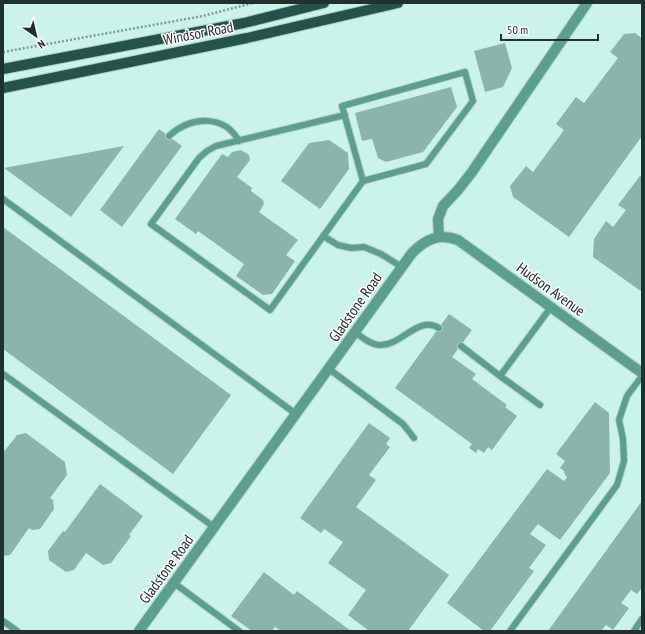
<svg xmlns="http://www.w3.org/2000/svg" width="645" height="634" font-family="'PT Sans Narrow',sans-serif">
<rect width="100%" height="100%" fill="#caf4ea"/>
<path fill="#8bb4aa" d="M635 33 642 38V136L569 237 513 197 510 186 526 166 533 172 564 130 556 124 576 97 584 103 618 58 610 52 624 34Z
M505 43 512 68 503 87 485 92 474 51Z
M451 87 457 107 423 152 386 162 378 158 372 139 362 141 355 113Z
M159 129 182 146 122 227 100 210Z
M329 140 348 153 349 169 320 209 281 181 309 143Z
M124 146 71 217 4 168Z
M241 150 249 155 250 160 237 177 252 188 251 191 263 200 264 204 259 212 298 240 286 255 295 261 272 294 263 295 236 276 244 264 198 231 196 234 175 219 222 154 228 157 232 152Z
M640 176 642 177V292L593 257 594 239 606 221 613 227 626 210 618 205Z
M3 227 231 395 173 474 3 349Z
M449 314 472 330 452 357 476 374 472 379 507 405 505 407 517 416 492 450 488 447 484 453 478 449 476 453 469 448 472 444 395 388Z
M595 402 609 413 610 473 560 540 538 524 530 534 546 545 529 568 534 571 490 631H484L447 603 547 469 564 481 567 477 565 475 564 471 560 468 565 461 556 454Z
M369 423 390 438 386 444 390 447 369 475 376 480 356 507 449 575 408 631H369L348 615 366 590 328 563 343 542 324 529 321 533 300 518Z
M26 433 65 462 67 475 50 498 53 500 54 509 40 529 32 530 29 528 10 555 3 556V453L17 435Z
M100 484 143 516 129 535 131 536 111 563 103 565 86 553 74 570 66 572 49 560 48 551 63 531 65 532Z
M642 501V588L637 594 631 590 621 603 629 608 613 630 606 625 601 631H548Z
M264 572 294 595 297 591 351 631H281L275 627 272 631H252L231 616Z"/>
<g fill="none" stroke-linecap="round" stroke-linejoin="round">
<defs>
<path id="lane" d="M465 72 473 101 426 164 363 181 342 106Z
M345 115 216 146 207 151 199 158 151 224 270 310 363 181
M169 136C190 117 223 113 239 141
M3 199 296 414
M323 236 338 245 351 248 364 247 381 254 402 267
M356 333C363 338 371 345 380 345 401 346 418 315 439 328
M461 346 500 376 551 307
M329 369 403 424 414 438
M3 374 214 527
M500 376 540 405
M174 583 239 631
M3 621 17 631
M510 631 617 485 624 461 623 439 619 420 627 396 642 376
M634 631 642 619"/>
<path id="street" d="M439 237 438 219 443 206 458 190 472 172 587 3
M139 631 412 253C426 239 439 233 458 240L642 373"/>
<path id="primary" d="M3 69 244 23 324 3
M3 88 247 38 398 3"/>
</defs>
<use href="#lane" stroke="#abd1c8" stroke-width="8"/>
<use href="#street" stroke="#abd1c8" stroke-width="12"/>
<use href="#primary" stroke="#abd1c8" stroke-width="12"/>
<path stroke="#7e9c95" stroke-width="2.5" stroke-dasharray="2 2" stroke-linecap="butt" d="M3 52 203 16 253 3"/>
<use href="#lane" stroke="#5c9f91" stroke-width="6"/>
<use href="#street" stroke="#5c9f91" stroke-width="10"/>
<use href="#primary" stroke="#23534a" stroke-width="10"/>
</g>
<g text-anchor="middle" dominant-baseline="central" stroke-width="3" stroke-linejoin="round" paint-order="stroke">
<g font-size="15" fill="#20302d" stroke="#fff">
<text transform="translate(198 33) rotate(-11)">Windsor Road</text>
<text transform="translate(551 289) rotate(36)">Hudson Avenue</text>
<text transform="translate(355 307) rotate(-55)">Gladstone Road</text>
<text transform="translate(166 569) rotate(-54)">Gladstone Road</text>
</g>
</g>
<rect width="645" height="634" fill="none" stroke="#20302d" stroke-width="8"/>
<g transform="translate(36 36) rotate(146)" stroke="#ffffff" stroke-width="3" paint-order="stroke">
<path d="M0-3L7 15L0 10L-7 15Z" fill="#20302d"/>
<text y="-6" font-size="11" font-weight="bold" text-anchor="middle" fill="#20302d">N</text>
</g>
<path d="M501 34v6h97v-6" fill="none" stroke="#20302d" stroke-width="2"/>
<text x="507" y="34" font-size="12" fill="#20302d" stroke="#ffffff" stroke-width="3" paint-order="stroke">50 m</text>
</svg>
